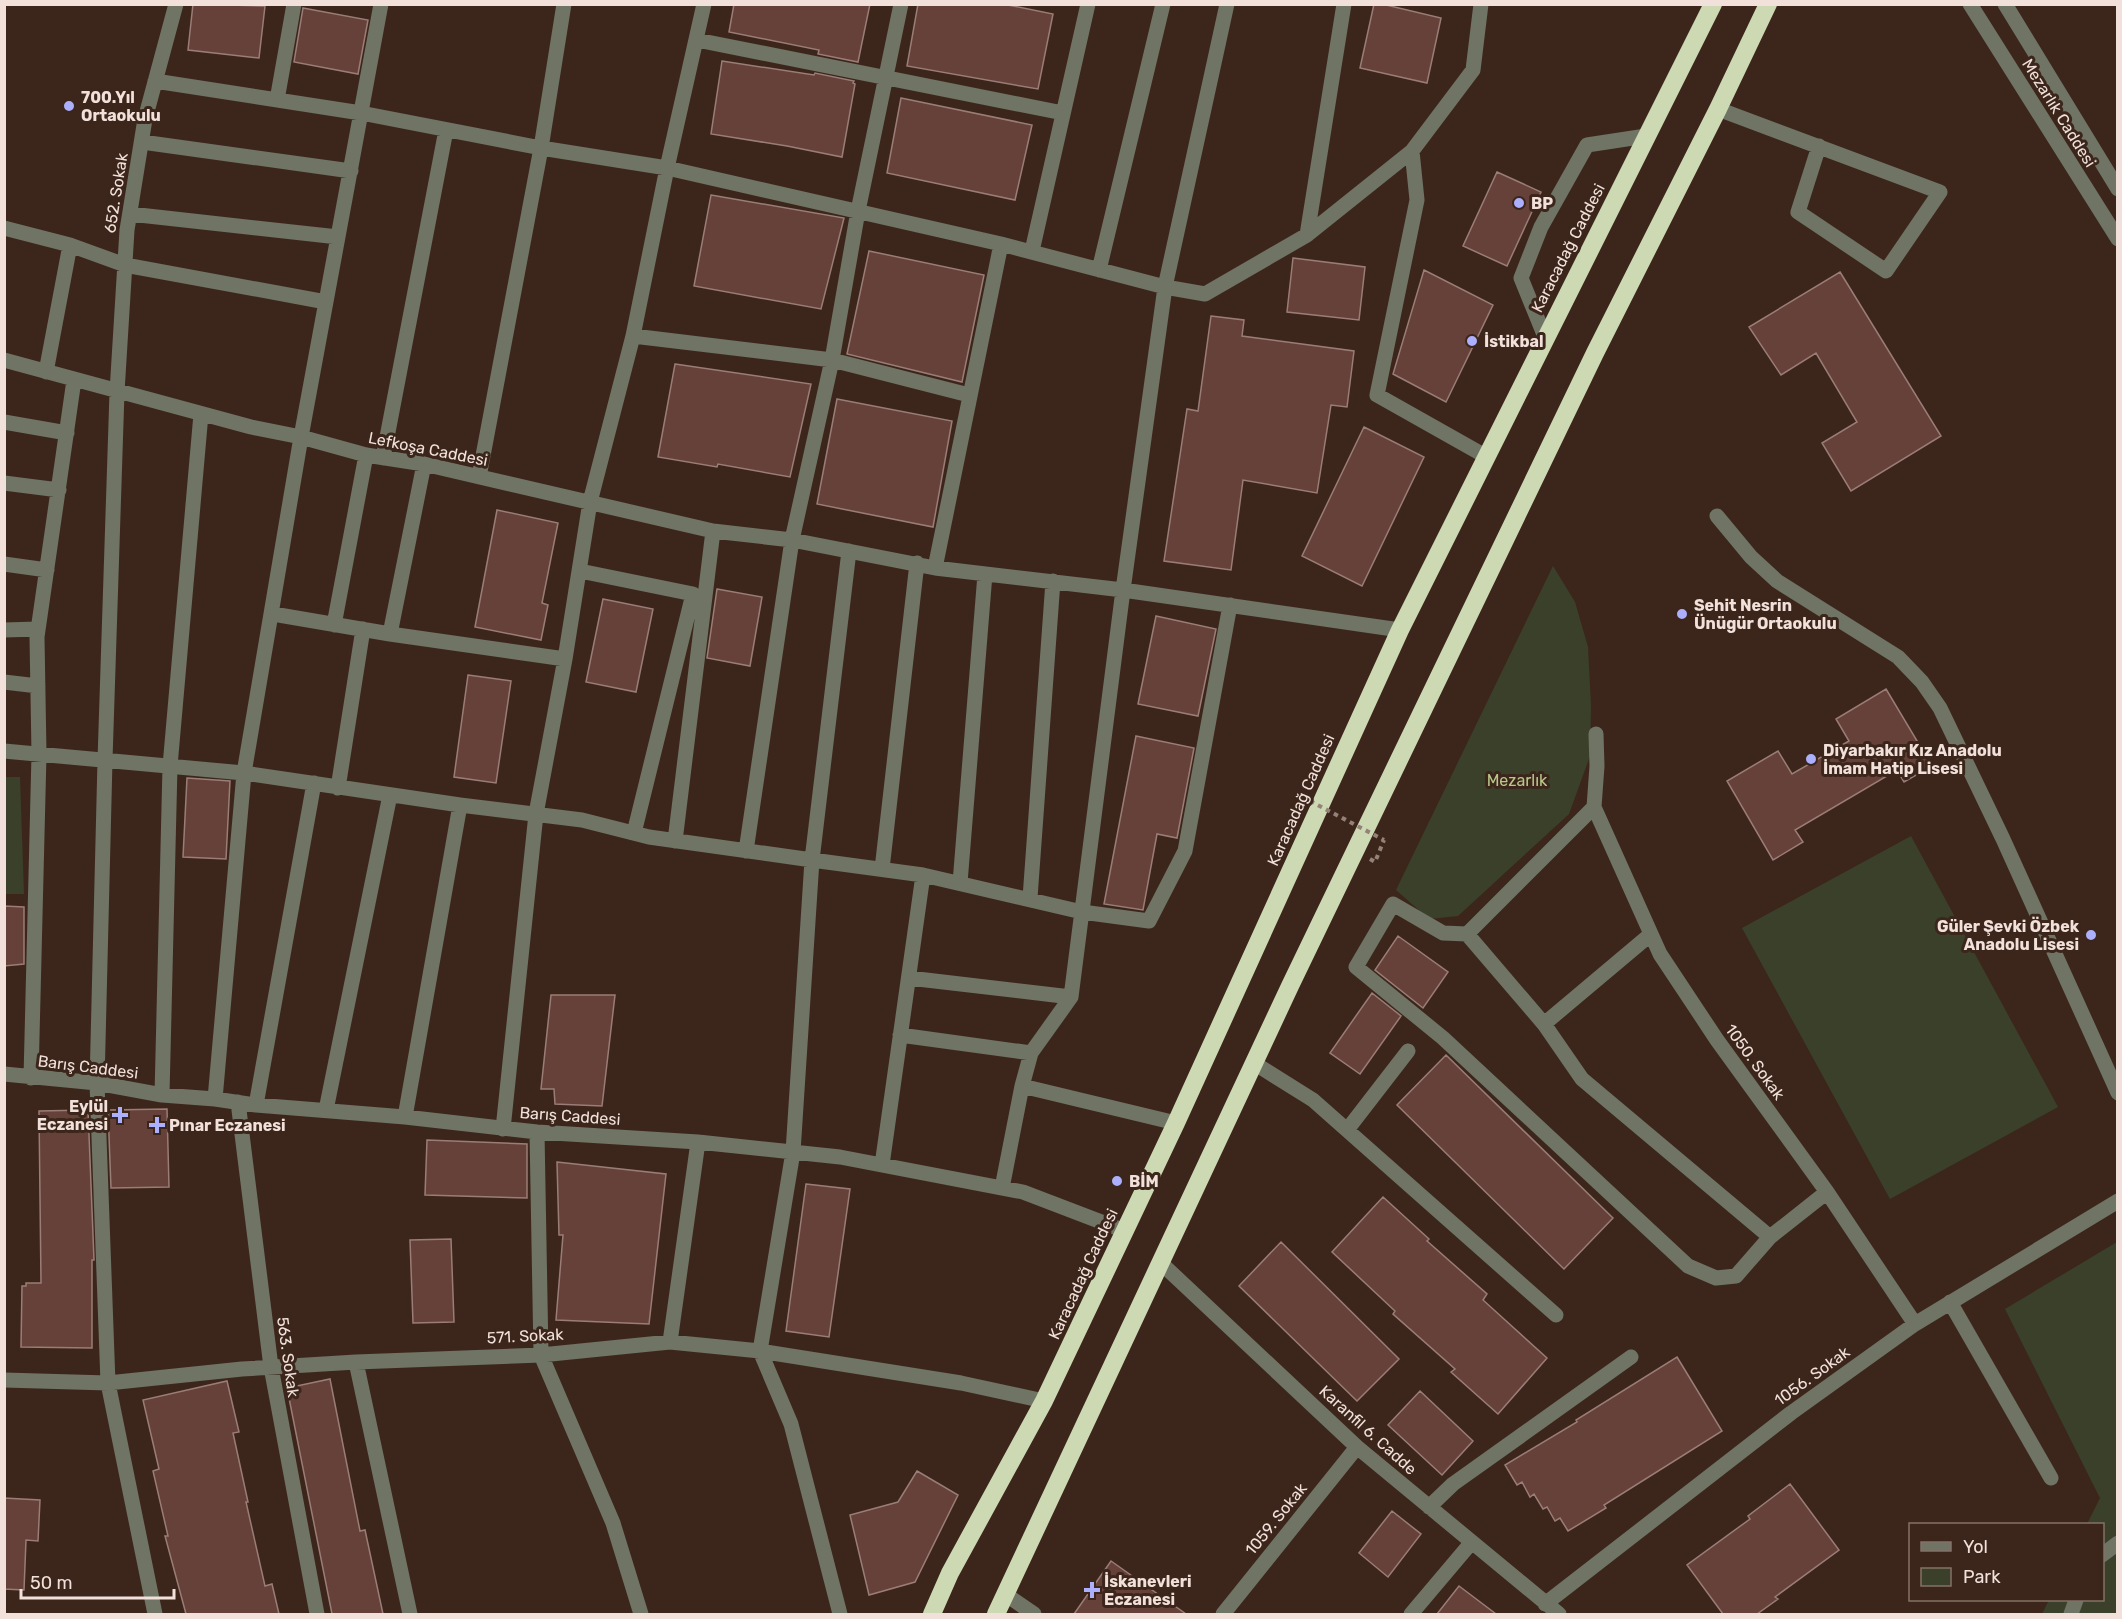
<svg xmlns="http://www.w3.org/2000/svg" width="2122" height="1619" font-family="Rubik,sans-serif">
<rect width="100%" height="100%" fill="#3c261b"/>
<path fill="#3b402b" d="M1553 566 1575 602 1588 647 1591 706 1590 756 1569 814 1458 916 1429 919 1396 890Z
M5 777H20L24 894H5Z
M1911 836 2058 1107 1890 1199 1742 928Z
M2117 1242V1614H2042L2049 1600H2102V1524H2087L2100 1498 2005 1309Z"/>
<path fill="#65413a" stroke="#9b7d77" stroke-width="1.5" d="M193 4 265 6 259 58 188 50Z
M734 4H870L858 62 818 54 819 50 729 32Z
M918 4H1003L1053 14 1038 89 907 66Z
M1374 4H1382L1441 18 1427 83 1360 68Z
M303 8 368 20 358 74 294 62Z
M722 61 814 75 815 73 854 81 853 83 855 84 842 157 787 146 711 134Z
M901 98 1032 125 1015 200 887 173Z
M1497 172 1541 192 1507 266 1463 246Z
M711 195 844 218 821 309 694 286Z
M869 251 984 275 962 382 847 354Z
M1293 258 1365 267 1359 320 1287 312Z
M1424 270 1493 305 1446 402 1393 374Z
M1840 272 1941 436 1851 491 1822 443 1857 422 1816 353 1781 375 1749 327Z
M1211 316 1244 320 1242 336 1354 351 1347 407 1331 405 1317 493 1243 480 1231 570 1164 561 1187 409 1198 411Z
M675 364 811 384 790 477 718 464 717 467 658 457Z
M837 399 952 421 933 527 817 504Z
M1364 427 1424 457 1362 586 1302 556Z
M497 510 558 523 542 603 548 605 541 640 475 627Z
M717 589 762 597 750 666 707 658Z
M603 599 653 609 636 692 586 682Z
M1156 616 1216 629 1198 716 1138 704Z
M468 675 511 681 496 783 454 777Z
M1886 689 1932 766 1904 782 1897 770 1795 830 1803 842 1773 860 1727 781 1778 751 1792 774 1849 741 1836 719Z
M1136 736 1194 748 1177 838 1157 834 1143 910 1104 904Z
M187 778 230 781 226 859 183 857Z
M4 906 24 907V964L4 966Z
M1398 936 1448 972 1423 1008 1375 970Z
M1372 993 1401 1016 1360 1074 1330 1053Z
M551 995H615L602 1106 555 1104 554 1089H541Z
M1446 1055 1613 1218 1564 1269 1397 1105Z
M167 1109 169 1187 111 1188 108 1110Z
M88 1110 94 1260H92V1348L21 1347 22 1286H26V1283H41L39 1111Z
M427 1140 527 1144V1198L425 1195Z
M557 1162 666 1174 649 1324 556 1320 563 1235H559Z
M806 1184 850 1189 829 1337 786 1331Z
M1383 1197 1429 1239 1427 1241 1487 1294 1483 1300 1547 1358 1498 1414 1451 1372 1455 1369 1393 1314 1395 1311 1332 1252Z
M451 1239 454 1322 413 1323 410 1240Z
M1281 1242 1399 1359 1357 1401 1239 1286Z
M1677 1357 1722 1431 1604 1505 1606 1508 1568 1531 1560 1518 1555 1521 1547 1507 1543 1509 1534 1494 1530 1497 1522 1482 1517 1485 1505 1465 1577 1422 1576 1420Z
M330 1379 360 1531 365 1530 383 1614H332L287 1388Z
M227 1381 239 1432 233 1433 248 1502H246L265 1586 272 1584 279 1614H186L165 1536H168L153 1471 159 1469 143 1400Z
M1420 1391 1473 1441 1442 1475 1388 1425Z
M917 1471 958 1495 915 1582 869 1595 850 1515 898 1502Z
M1790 1484 1839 1550 1775 1597 1778 1599 1757 1614H1723L1687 1565 1750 1519 1748 1516Z
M4 1498 40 1500 38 1541 26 1540 24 1590 4 1589Z
M1392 1511 1421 1534 1388 1577 1359 1553Z
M1111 1561 1186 1614H1074Z
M1459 1586 1496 1614H1437Z"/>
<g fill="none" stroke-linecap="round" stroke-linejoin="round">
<path stroke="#948178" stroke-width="4" stroke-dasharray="4.5 4.5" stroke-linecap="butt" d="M1370 859 1375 862 1384 840"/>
<path stroke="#6f7465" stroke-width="15" d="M1344 4 1307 235 1412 151 1473 70 1481 4
M1970 4 2118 239
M2005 4 2118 189
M697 40 1063 113
M155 81 361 113 541 148 667 168 1001 244 1165 287 1227 4
M277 100 294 4
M1718 109 1940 192 1886 271 1798 212 1819 146
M142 142 351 171
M1412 151 1417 200 1377 395 1487 457
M130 214 338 237
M4 228 70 245 125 265 326 302
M1032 251 1088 4
M1099 270 1163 4
M633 336 832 360 969 395
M1545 337 1521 278 1541 227 1587 145 1646 136
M4 360 251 427 301 437 366 455 424 464 713 531 792 540 935 568 1123 590 1400 630
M46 372 70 245
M4 422 67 433
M383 458 446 130
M479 477 541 148 564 4
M4 483 59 490
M1717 516 1751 557 1777 581 1898 657 1922 682 1940 708 2003 839 2118 1093
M4 564 47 570
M935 568 1001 244
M580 571 693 594 634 833
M273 614 390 634 565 659
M334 625 366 455
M4 630 38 629
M390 634 424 464
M4 682 38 686
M1596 734 1597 766 1594 807 1467 934 1443 933 1393 904 1356 967 1443 1038 1688 1266 1716 1278 1736 1276 1770 1237 1827 1192
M4 751 244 773 460 805 582 820 649 837 812 860 849 551
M338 788 363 629
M1594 807 1660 954 1717 1040 1827 1192 1915 1324
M675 841 713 531
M746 851 792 540 832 360 858 211 901 4
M882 869 917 563
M960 883 985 574
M1030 898 1053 581
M1467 934 1544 1024 1582 1079 1770 1237
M909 978 1071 997
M1544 1024 1651 934
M900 1035 1031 1053
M1254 1063 1313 1100 1556 1315
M4 1074 97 1083 162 1095 215 1099 256 1105 405 1117 537 1132 698 1142 840 1157 1023 1192 1125 1231
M31 1078 39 754 37 637 74 380
M1022 1086 1176 1123
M162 1095 170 766 201 414
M215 1099 244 773 301 437 381 4
M238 1102 271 1367 317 1614
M256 1105 314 783
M326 1110 390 795
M405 1117 460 805
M503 1129 536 814 565 659 590 502 633 336 667 168 704 4
M1347 1130 1408 1051
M537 1132 541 1355 613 1523 641 1614
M882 1165 923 875
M1002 1188 1022 1086 1031 1053 1071 997 1123 590 1165 287 1205 294 1307 235
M1162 1264 1357 1447 1559 1614
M1950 1302 2051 1478
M670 1342 698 1142
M356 1362 410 1614
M4 1380 108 1383 242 1369 356 1362 541 1355 670 1342 760 1351 961 1383 1044 1401
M1429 1507 1453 1484 1631 1357
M2102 1555 2118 1543
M1005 1594 1034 1614
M1545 1604 1791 1413 1915 1324 2118 1201
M155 1614 108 1383 97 1083 105 760 117 392 127 230 145 119 176 4
M840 1614 791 1424 760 1351 793 1152 812 860 923 875 1082 912 1149 921 1185 851 1230 605
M1223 1614 1357 1447
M1411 1614 1471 1543
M2071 1614 2076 1600"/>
<path stroke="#ccd9b3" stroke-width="18" d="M932 1614 950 1573 1044 1401 1176 1123 1400 630 1713 4
M996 1614 1290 986 1595 353 1718 109 1768 4"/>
<path stroke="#948178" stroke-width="4" stroke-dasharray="4.5 4.5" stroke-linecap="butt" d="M1310 801 1384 840"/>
</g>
<g fill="#acaffb" stroke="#3c261b" stroke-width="2">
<circle cx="69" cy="106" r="6"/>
<circle cx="1519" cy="203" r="6"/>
<circle cx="1472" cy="341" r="6"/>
<circle cx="1682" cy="614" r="6"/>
<circle cx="1811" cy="759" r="6"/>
<circle cx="2091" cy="935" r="6"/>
<path d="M117 1106h6v6h6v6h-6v6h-6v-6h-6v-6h6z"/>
<path d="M154 1116h6v6h6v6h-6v6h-6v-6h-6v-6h6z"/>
<circle cx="1117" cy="1181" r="6"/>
<path d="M1089 1581h6v6h6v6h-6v6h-6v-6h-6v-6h6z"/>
</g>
<g text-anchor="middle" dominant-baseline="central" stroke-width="6" stroke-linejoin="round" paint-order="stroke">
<g font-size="16" font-weight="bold" fill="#f1e1da" stroke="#3c261b" text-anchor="start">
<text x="81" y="97">700.Yıl<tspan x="81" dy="18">Ortaokulu</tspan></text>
<text x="1531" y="203">BP</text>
<text x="1484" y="341">İstikbal</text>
<text x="1694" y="605">Şehit Nesrin<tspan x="1694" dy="18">Ünügür Ortaokulu</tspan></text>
<text x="1823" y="750">Diyarbakır Kız Anadolu<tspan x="1823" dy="18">İmam Hatip Lisesi</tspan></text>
<text x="2079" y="926" text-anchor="end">Güler Şevki Özbek<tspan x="2079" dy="18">Anadolu Lisesi</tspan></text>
<text x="108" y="1106" text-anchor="end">Eylül<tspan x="108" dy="18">Eczanesi</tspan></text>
<text x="169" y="1125">Pınar Eczanesi</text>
<text x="1129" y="1181">BİM</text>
<text x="1104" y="1581">İskanevleri<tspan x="1104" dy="18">Eczanesi</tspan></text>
</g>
<g font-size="16" fill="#f1e1da" stroke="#3c261b">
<text transform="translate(2059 113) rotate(58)">Mezarlık Caddesi</text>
<text transform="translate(116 193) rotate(-81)">652. Sokak</text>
<text transform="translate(1568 248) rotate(-63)">Karacadağ Caddesi</text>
<text transform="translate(428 449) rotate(11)">Lefkoşa Caddesi</text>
<text transform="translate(1301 800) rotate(-66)">Karacadağ Caddesi</text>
<text transform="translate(1755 1062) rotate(54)">1050. Sokak</text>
<text transform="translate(88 1067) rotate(7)">Barış Caddesi</text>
<text transform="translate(570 1116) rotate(4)">Barış Caddesi</text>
<text transform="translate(1083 1274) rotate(-65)">Karacadağ Caddesi</text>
<text transform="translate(525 1336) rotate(-3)">571. Sokak</text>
<text transform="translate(288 1357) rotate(82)">563. Sokak</text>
<text transform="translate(1812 1376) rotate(-36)">1056. Sokak</text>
<text transform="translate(1368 1430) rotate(42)">Karanfil 6. Cadde</text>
<text transform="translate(1276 1519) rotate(-51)">1059. Sokak</text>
</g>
<g font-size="16" fill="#b9c78a" stroke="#3c261b">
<text x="1517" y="780">Mezarlık</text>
</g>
</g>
<rect width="2122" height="1619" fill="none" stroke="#f1e1da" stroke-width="12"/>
<rect x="1909" y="1523" width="195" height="78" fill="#3c261b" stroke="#847167" stroke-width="1.5"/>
<rect x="1921" y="1542" width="30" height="9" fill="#6f7465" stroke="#847167" stroke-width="1.5"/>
<text x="1963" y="1553" font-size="18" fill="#f1e1da">Yol</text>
<rect x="1921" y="1568" width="30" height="18" fill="#3b402b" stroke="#847167" stroke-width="1.5"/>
<text x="1963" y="1583" font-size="18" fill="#f1e1da">Park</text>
<path d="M21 1589v9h153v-9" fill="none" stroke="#f1e1da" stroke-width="3"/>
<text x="30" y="1589" font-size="18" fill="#f1e1da" stroke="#3c261b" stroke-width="4.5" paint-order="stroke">50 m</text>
</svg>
